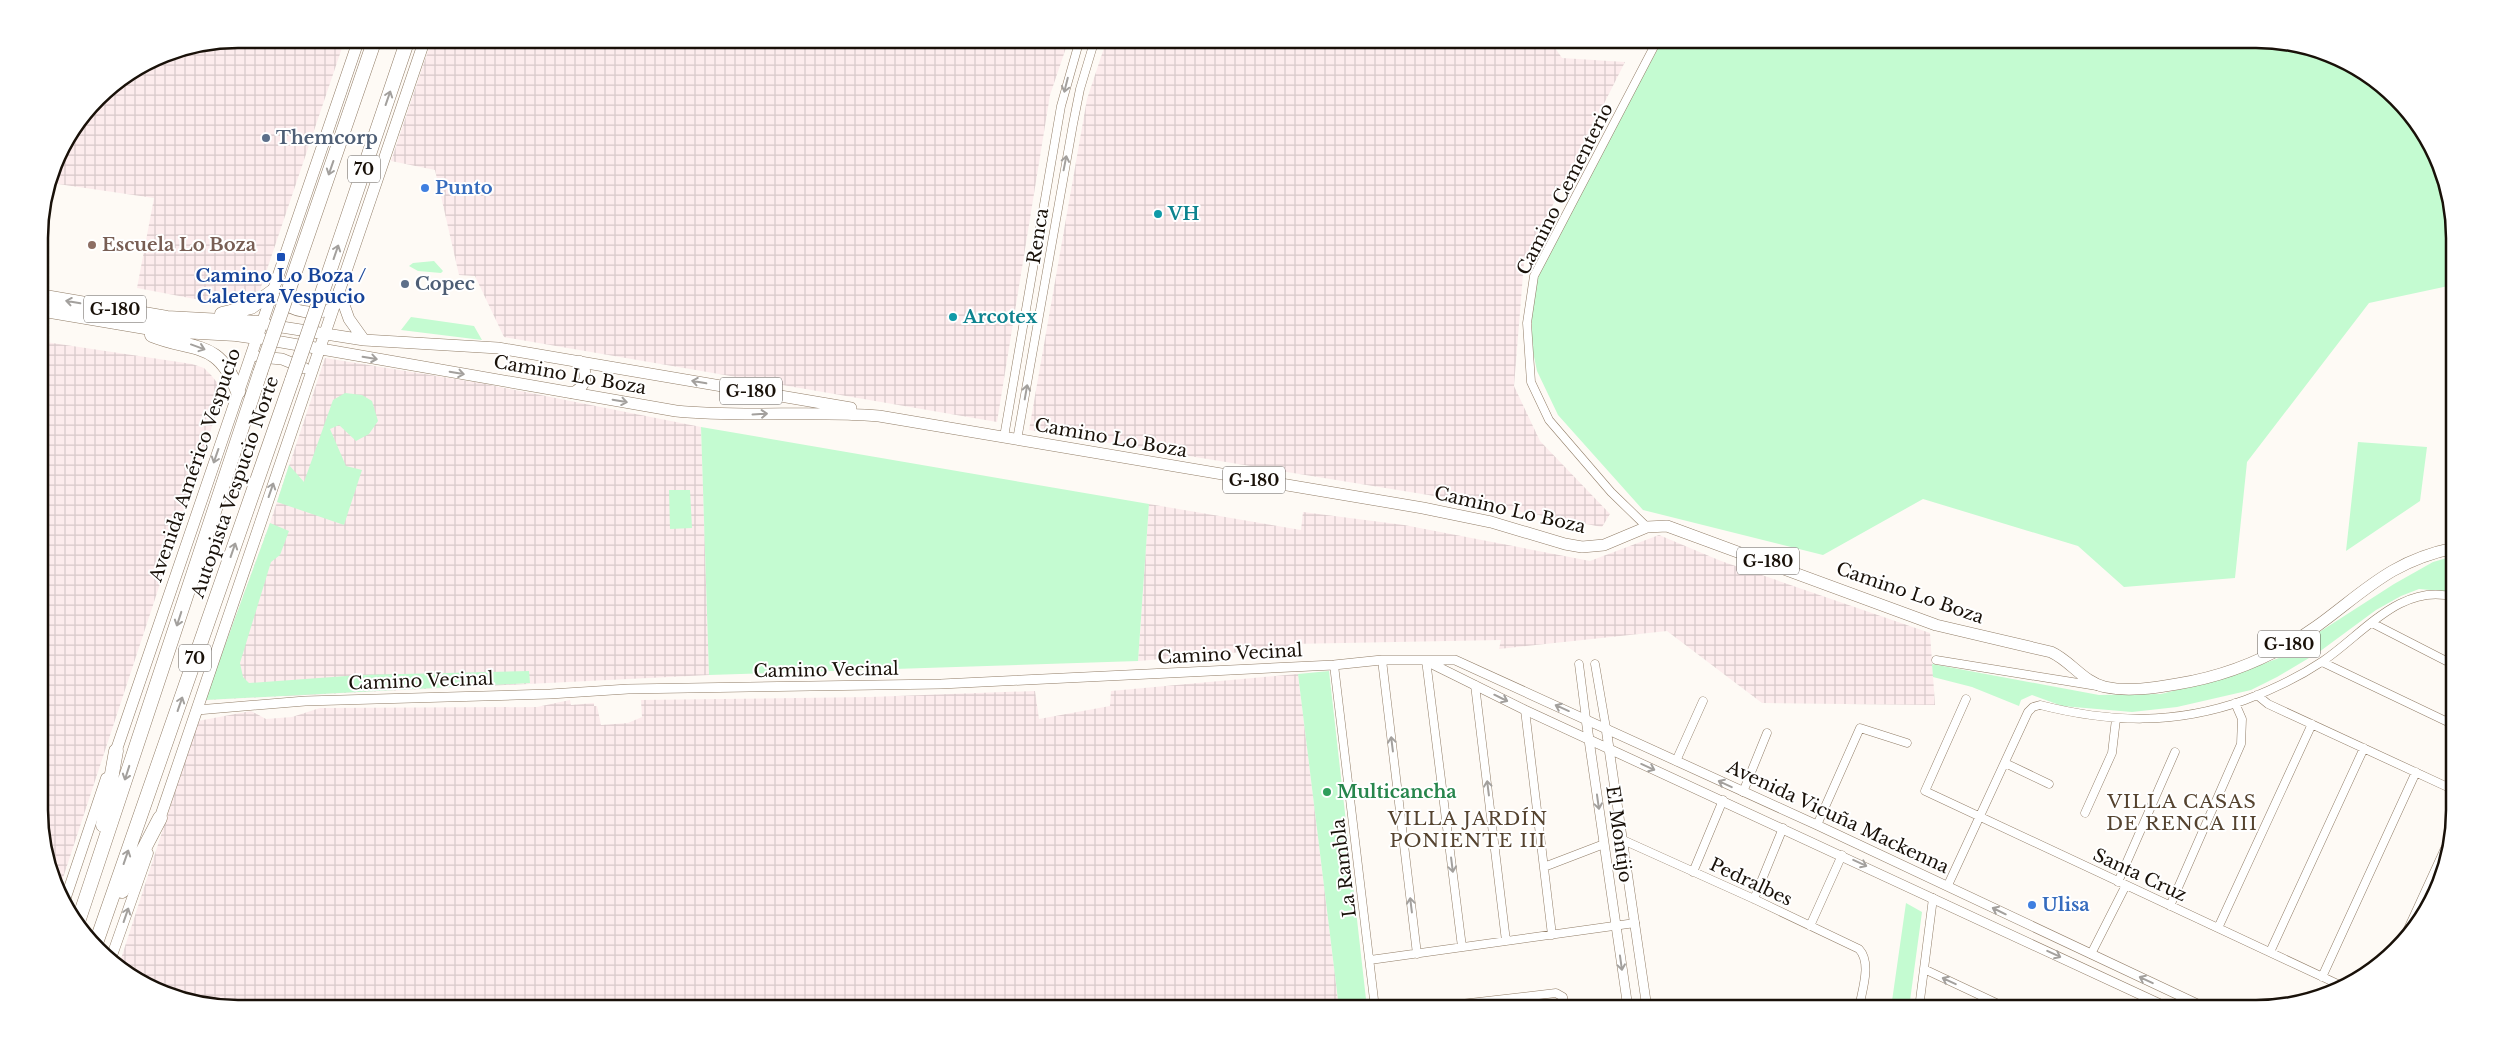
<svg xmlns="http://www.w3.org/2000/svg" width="2493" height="1047" font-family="'Libre Baskerville',serif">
<defs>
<pattern id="industrial-grid" width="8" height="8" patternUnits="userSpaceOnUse" patternTransform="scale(1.25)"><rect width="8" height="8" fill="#fdeced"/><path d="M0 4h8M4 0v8" fill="none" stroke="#d8c9ca"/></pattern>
</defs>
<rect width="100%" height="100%" fill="#fefaf5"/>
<path fill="url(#industrial-grid)" d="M238 39H345L260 290 232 306 137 288 154 198 51 183 59 150 106 88 162 54Z
M432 39H1069L1050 95 997 422 504 337 475 276 459 275 435 170 391 161Z
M1107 39H1549L1562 58 1625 62 1524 262 1514 386 1540 441 1610 514 1602 527 1453 499 1029 430 1087 99Z
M39 341 192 364 204 368 211 375 219 385 222 396 58 893 54 886 40 835Z
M325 358 480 383 701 427 709 675 205 700 270 523Z
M1149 504 1301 530 1303 512 1404 525 1590 561 1659 535 1721 561 1930 633 1935 705 1762 703 1667 631 1499 649 1501 640 1290 644 1289 648 1138 661Z
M1298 674 1339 1008H238L162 993 118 968 198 721 251 711 266 719 292 717 320 708 537 707 570 700 571 705 594 703V706H597L601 725 628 723 642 717 641 700 870 697 1035 691 1039 719 1110 706 1111 691Z"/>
<path fill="#c4fbd1" d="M1663 39H2255L2331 54 2376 80 2413 117 2439 162 2453 212V285L2369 303 2247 462 2235 578 2124 587 2078 546 1923 499 1823 555 1643 510 1558 415 1537 371 1532 347V294L1542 264Z
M434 261 443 271 441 273 418 271 409 266 413 263Z
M411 317 474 326 482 340 401 330Z
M345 393 362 395 372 401 378 421 369 434 356 441 339 425 330 429 346 466 362 470 344 525 277 502 289 465 304 482 333 400Z
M701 427 1149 504 1138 661 709 675Z
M2358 442 2427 447 2420 501 2346 551Z
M669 490H690L692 528 670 529Z
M270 523 289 531 280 555 271 562 240 663 243 677 249 683 360 675 529 671 530 683 205 700Z
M2454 556V592L2419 589 2401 596 2376 610 2319 652 2277 677 2251 690 2177 707 2132 712 2062 706 2032 695 2021 700 2019 706 1972 687 1933 677 1932 664 2099 695 2161 694 2225 678 2279 658 2394 584 2433 562Z
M1329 671 1367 1008H1339L1298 674Z
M1906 903 1922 912 1909 1008H1891Z"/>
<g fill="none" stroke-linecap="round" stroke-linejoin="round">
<defs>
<path id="minor" d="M1004 437 1061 106 1080 39
M1017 440 1073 124 1080 89 1095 39
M1647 527 1611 492 1549 420 1531 382 1527 323 1534 276 1658 39
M2372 623 2454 665
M1382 660 1417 954
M1426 660 1462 947
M1936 660 2097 686
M2322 662 2454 725
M1579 664 1586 719
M1595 664 1606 728
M1334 665 1375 1008
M1475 685 1506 941
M2257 695 2268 704 2454 790
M1966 699 1925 791 2342 986
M1525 710 1552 935
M1676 761 1703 701
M2005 763 2049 784
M1743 792 1767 733
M2085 813 2112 753 2116 719
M1817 825 1860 728 1907 743
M1623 840 1754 899 1859 949C1872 963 1862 990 1859 1008
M1544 867 1604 844
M1693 872 1723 800
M2118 882 2175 752
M1948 885 2028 712 2033 707 2040 705C2111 723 2175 725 2245 700 2272 690 2299 677 2323 661 2362 635 2401 582 2454 597
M1754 899 1783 828
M2170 906 2241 744 2242 719 2235 703
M1810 926 1842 855
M2218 928 2312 724
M2403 940 2448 842
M2270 952 2364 748
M2091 954 2126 885
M1370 960 1635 923
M1924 969 2007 1008
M2322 977 2416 772
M1426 1008 1556 993 1563 997 1565 1008
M1919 1008 1933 898"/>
<path id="tertiary" d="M1428 662 1525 710 2169 1008
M197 710 305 701 550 694 628 689 941 684 1334 665 1382 660H1455L1817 825 2206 1008
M1586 719 1628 1008
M1606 728 1647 1008"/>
<path id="secondary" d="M64 903 106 778
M110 961 148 853"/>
<path id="primary" d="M339 291 349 319 364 340
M278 299C293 313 314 315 333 309
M269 325 364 340 498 348 851 408
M264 339 676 411C744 418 812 410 879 416L1423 508 1491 522 1565 544 1582 547 1604 545 1647 527 1667 526 1936 625 2051 652C2071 661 2083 682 2105 687 2128 692 2154 688 2177 684 2227 676 2275 656 2317 626 2365 591 2391 561 2454 548
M259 357 282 359 304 368
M572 393C587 387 589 373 579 361
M116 751 359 39
M160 818 425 39"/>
<path id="motorway" d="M288 292 375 39
M39 296 167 318 262 323
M320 299 408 39
M39 309 163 330 236 334 257 337
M222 314 251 307 272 292
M152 335C194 352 219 339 238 392
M103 825 116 751
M122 891 160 818
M77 925 260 373
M95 946 292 380"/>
</defs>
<use href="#minor" stroke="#917d67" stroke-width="9"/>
<use href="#tertiary" stroke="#917d67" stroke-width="10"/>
<use href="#secondary" stroke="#917d67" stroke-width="11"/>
<use href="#primary" stroke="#917d67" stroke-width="12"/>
<use href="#motorway" stroke="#917d67" stroke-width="15"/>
<use href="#minor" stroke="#fff" stroke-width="8"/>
<use href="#tertiary" stroke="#fff" stroke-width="9"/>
<use href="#secondary" stroke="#fff" stroke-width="10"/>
<use href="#primary" stroke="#fff" stroke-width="11"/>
<use href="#motorway" stroke="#fff" stroke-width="14"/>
<defs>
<path id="motorway-bridge" d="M260 373 288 292
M292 380 320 299"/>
</defs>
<use href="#motorway-bridge" stroke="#917d67" stroke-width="15" stroke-linecap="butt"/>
<use href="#motorway-bridge" stroke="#fff" stroke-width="14"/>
</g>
<defs><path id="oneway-shaft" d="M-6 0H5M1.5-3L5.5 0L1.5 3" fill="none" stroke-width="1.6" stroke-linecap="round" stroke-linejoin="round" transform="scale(1.25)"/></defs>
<g stroke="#a3a09d">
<use href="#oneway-shaft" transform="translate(1066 85) rotate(104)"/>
<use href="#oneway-shaft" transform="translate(388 98) rotate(-71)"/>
<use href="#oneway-shaft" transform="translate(1065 163) rotate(-79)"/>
<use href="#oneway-shaft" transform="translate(331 168) rotate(109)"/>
<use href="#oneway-shaft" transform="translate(336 252) rotate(-71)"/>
<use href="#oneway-shaft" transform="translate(73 302) rotate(-170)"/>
<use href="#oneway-shaft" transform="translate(198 347) rotate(20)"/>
<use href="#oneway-shaft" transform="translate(370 358) rotate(9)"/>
<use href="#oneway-shaft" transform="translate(457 373) rotate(10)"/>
<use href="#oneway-shaft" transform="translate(699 382) rotate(-170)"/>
<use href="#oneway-shaft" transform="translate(1026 392) rotate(-80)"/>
<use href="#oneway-shaft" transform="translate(620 401) rotate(10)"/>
<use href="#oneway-shaft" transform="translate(760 414) rotate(-3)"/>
<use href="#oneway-shaft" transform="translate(216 456) rotate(109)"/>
<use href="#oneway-shaft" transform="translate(271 490) rotate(-71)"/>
<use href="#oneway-shaft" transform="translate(233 550) rotate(-71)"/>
<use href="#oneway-shaft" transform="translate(179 619) rotate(108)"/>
<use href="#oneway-shaft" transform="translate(1501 698) rotate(26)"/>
<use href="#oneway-shaft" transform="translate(180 704) rotate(-71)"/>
<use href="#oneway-shaft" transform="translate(1562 708) rotate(-156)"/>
<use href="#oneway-shaft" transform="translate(1392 744) rotate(-97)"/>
<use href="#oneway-shaft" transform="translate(1648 767) rotate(24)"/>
<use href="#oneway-shaft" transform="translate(127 773) rotate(108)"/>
<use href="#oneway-shaft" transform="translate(1725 784) rotate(-155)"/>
<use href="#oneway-shaft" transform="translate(1488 788) rotate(-97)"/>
<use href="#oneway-shaft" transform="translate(1598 802) rotate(82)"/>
<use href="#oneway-shaft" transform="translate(126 857) rotate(-71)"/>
<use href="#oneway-shaft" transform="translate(1860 863) rotate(25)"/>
<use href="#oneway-shaft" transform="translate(1452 865) rotate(83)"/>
<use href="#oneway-shaft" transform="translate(1411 905) rotate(-97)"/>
<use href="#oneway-shaft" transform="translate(1999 911) rotate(-154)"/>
<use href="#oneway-shaft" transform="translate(126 915) rotate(-71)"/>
<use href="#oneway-shaft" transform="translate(2054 954) rotate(25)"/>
<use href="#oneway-shaft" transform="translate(1621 963) rotate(82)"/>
<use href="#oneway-shaft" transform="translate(2146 980) rotate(-155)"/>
<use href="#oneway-shaft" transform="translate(1949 981) rotate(-155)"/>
</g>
<g fill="#5c6f8a" stroke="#fff" stroke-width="2">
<circle cx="266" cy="138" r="5"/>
<circle cx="405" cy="284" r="5"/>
</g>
<g fill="#3f7fe0" stroke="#fff" stroke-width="2">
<circle cx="425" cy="188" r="5"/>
<circle cx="2032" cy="905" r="5"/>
</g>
<g fill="#0f9aa8" stroke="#fff" stroke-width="2">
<circle cx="1158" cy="214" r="5"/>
<circle cx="953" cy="317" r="5"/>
</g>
<circle fill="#8d6e63" stroke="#fff" stroke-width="2" cx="92" cy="245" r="5"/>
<rect fill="#1a4fb4" stroke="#fff" stroke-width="2" x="276" y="252" width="10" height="10" rx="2.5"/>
<circle fill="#2e9e5b" stroke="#fff" stroke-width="2" cx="1327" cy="792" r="5"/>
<g text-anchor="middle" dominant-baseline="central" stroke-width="4" stroke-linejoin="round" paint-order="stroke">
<g fill="#fff" stroke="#5e5853" stroke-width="1">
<rect x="348" y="155.5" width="32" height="27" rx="4"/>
<rect x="84" y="295.5" width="62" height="27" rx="4"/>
<rect x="720" y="377.5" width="62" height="27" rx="4"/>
<rect x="1223" y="466.5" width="62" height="27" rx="4"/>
<rect x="1737" y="547.5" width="62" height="27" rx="4"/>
<rect x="2258" y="630.5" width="62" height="27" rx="4"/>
<rect x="179" y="644.5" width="32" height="27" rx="4"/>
</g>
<g font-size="16" font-weight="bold" fill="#191109">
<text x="364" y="169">70</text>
<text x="115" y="309">G-180</text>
<text x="751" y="391">G-180</text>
<text x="1254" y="480">G-180</text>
<text x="1768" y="561">G-180</text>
<text x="2289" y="644">G-180</text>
<text x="195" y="658">70</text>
</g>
<g font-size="18" font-weight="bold" fill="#4e5e75" stroke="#fff" text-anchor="start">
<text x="276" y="138">Themcorp</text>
<text x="415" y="284">Copec</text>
</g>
<g font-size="18" font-weight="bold" fill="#366cbe" stroke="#fff" text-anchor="start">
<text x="435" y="188">Punto</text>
<text x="2042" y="905">Ulisa</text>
</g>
<g font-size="18" fill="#191109" stroke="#fff">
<text transform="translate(1565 189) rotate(-63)">Camino Cementerio</text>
<text transform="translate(1038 236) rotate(-81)">Renca</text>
<text transform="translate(570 375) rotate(10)">Camino Lo Boza</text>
<text transform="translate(1111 438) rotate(10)">Camino Lo Boza</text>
<text transform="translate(195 465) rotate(-71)">Avenida Américo Vespucio</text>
<text transform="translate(235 487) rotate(-71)">Autopista Vespucio Norte</text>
<text transform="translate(1510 510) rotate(13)">Camino Lo Boza</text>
<text transform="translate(1910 593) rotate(19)">Camino Lo Boza</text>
<text transform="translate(1230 654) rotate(-3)">Camino Vecinal</text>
<text transform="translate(826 670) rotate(-1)">Camino Vecinal</text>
<text transform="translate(421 681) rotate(-2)">Camino Vecinal</text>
<text transform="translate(1838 817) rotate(25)">Avenida Vicuña Mackenna</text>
<text transform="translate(1619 834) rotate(82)">El Montijo</text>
<text transform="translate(1344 868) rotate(-97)">La Rambla</text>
<text transform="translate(2140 875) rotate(25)">Santa Cruz</text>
<text transform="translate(1751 882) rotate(25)">Pedralbes</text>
</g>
<g font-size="18" font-weight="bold" fill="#0d838f" stroke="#fff" text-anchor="start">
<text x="1168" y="214">VH</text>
<text x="963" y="317">Arcotex</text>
</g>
<g font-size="18" font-weight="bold" fill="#785e54" stroke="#fff" text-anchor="start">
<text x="102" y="245">Escuela Lo Boza</text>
</g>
<g font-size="18" font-weight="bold" fill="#164399" stroke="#fff">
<text x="281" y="276">Camino Lo Boza /<tspan x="281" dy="21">Caletera Vespucio</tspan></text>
</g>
<g font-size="18" font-weight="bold" fill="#27864d" stroke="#fff" text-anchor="start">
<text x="1337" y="792">Multicancha</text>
</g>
<g font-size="19" letter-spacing="1" fill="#55432f" stroke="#fff">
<text x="2182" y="801">VILLA CASAS<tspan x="2182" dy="22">DE RENCA III</tspan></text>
<text x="1468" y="818">VILLA JARDÍN<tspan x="1468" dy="22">PONIENTE III</tspan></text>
</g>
</g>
<path d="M0 0H2493V1047H0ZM238 48H2256A190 190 0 0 1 2446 238V810A190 190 0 0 1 2256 1000H238A190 190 0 0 1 48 810V238A190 190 0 0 1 238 48Z" fill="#fff" fill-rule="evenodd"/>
<path fill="none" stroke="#191109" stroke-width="2.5" d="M238 48H2256A190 190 0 0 1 2446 238V810A190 190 0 0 1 2256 1000H238A190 190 0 0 1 48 810V238A190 190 0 0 1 238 48Z"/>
</svg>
